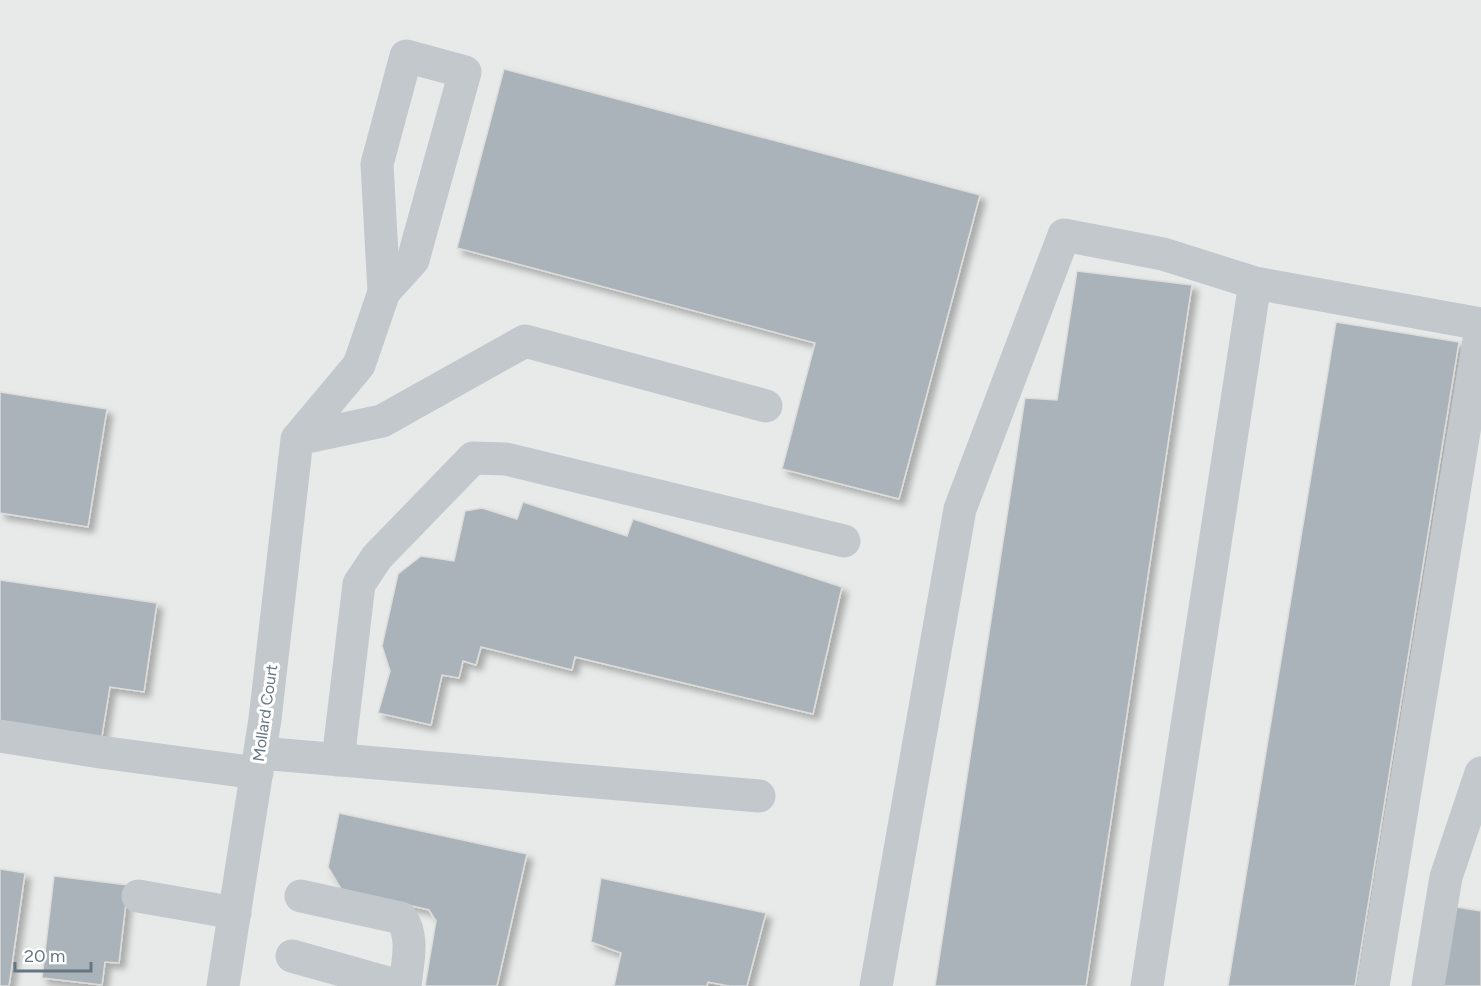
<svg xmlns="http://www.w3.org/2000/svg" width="1481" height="986" font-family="Figtree,sans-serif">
<defs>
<filter id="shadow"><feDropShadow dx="5.5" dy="5.5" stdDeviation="3" flood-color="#0004"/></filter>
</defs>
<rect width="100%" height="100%" fill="#fafaf8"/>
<path fill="#e8e9e9" d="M0 0H1481V986H0Z"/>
<path fill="#aab3b9" stroke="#dcdcda" stroke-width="1.5" filter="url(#shadow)" d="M504 69 980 195 899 499 782 469 815 343 457 248Z
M1077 271 1192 285 1086 986H935L1025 398 1057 400Z
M1336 322 1459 342 1355 986H1228Z
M0 392 107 409 88 527 0 513Z
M523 502 627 536 633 519 842 587 813 714 575 657 572 670 481 647 476 665 463 661 459 678 442 675 431 725 378 713 390 671 382 646 398 574 421 556 454 561 465 511 482 508 517 519Z
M0 580 157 603 144 692 110 687 101 742 0 727Z
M339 813 527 854 497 986H425L436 921 429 910 341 889 328 867Z
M0 869 25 873 9 986H0Z
M54 876 128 885 119 963 105 962 102 985 42 978Z
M601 878 766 913 747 986H729L708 982 707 986H614L621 953 591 942Z
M1450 906 1481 911V986H1437Z"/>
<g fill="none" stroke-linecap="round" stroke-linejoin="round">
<path stroke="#c3c8cc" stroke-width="33" d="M297 439 359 365 384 292 413 260 465 72 406 56 377 164 384 292
M297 439 382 421 525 341 766 406
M0 736 100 752 257 773
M260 753 759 796
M338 760 359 584 377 557 473 458 506 459 844 541
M138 896 235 913
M301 896 401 918C415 937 407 964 405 986
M292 956 398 986
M223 986 265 719 297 439
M876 986 960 509 1064 235 1163 254 1255 283 1481 324
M1147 986 1255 283
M1373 986 1481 328
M1428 986 1446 877 1481 773"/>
</g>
<g text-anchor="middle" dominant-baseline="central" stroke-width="6" stroke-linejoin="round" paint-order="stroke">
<g font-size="16" fill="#657683" stroke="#fff">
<text transform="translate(265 713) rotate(-82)">Mollard Court</text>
</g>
</g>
<path d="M15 962v9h76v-9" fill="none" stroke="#657683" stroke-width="3"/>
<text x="24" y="962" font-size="18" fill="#657683" stroke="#ffffff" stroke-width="4.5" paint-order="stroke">20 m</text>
</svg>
